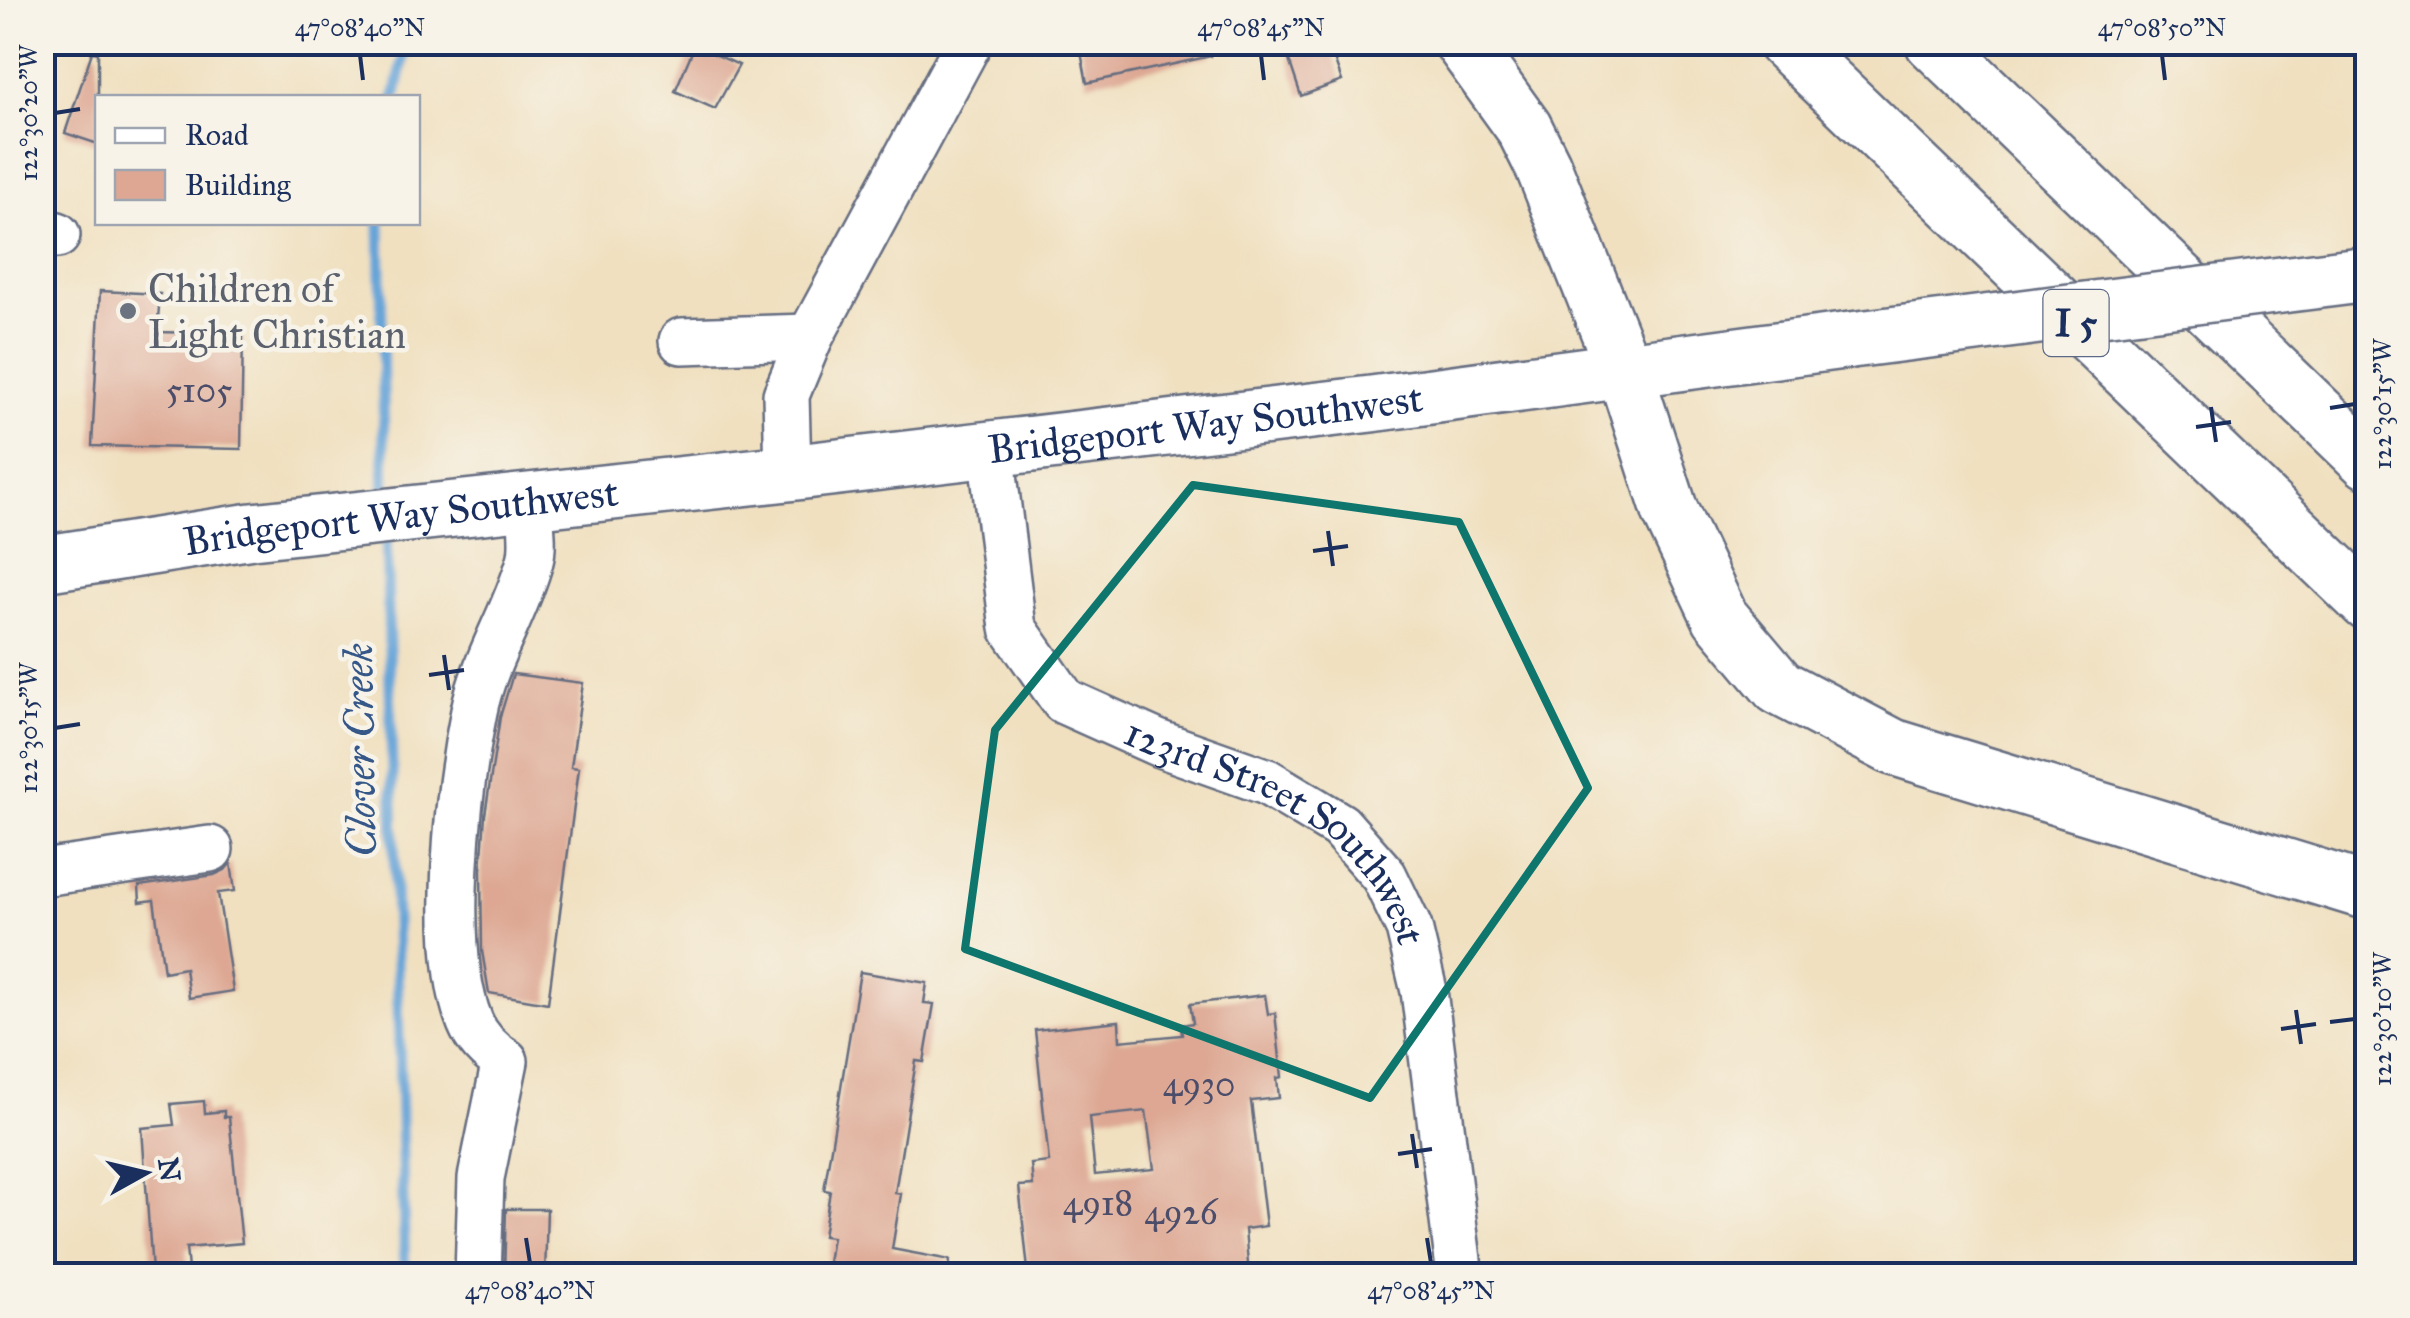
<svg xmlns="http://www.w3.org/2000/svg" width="2410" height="1318" font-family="'IM FELL Great Primer',serif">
<rect width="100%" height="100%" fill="#f7f3e8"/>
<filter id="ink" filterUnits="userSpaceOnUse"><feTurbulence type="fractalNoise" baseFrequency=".01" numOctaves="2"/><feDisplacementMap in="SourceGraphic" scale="20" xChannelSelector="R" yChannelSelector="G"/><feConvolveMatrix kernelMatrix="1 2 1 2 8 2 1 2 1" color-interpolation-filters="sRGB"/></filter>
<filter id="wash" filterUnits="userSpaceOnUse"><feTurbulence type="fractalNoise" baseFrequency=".0048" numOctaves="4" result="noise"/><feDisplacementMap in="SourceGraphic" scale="40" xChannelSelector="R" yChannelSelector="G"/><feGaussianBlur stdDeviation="2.25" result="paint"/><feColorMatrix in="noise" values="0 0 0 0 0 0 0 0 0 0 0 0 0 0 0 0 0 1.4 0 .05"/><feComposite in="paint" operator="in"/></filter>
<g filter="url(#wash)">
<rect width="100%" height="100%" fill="#f0e0c0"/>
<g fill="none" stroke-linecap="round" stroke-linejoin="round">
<path stroke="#66a4d8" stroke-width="11" d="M395 98 407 42
M380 222 385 501
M386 530 405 1276"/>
</g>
<g id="blocks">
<path fill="#dda793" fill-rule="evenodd" d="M1079 42H1209L1211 56 1087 83Z
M1328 42 1342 81 1301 96 1288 57Z
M695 45 739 65 715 109 675 91Z
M92 52 98 53V144L65 133Z
M100 291 160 294 157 332 243 334 241 449 92 446Z
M513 674 583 683 571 767 579 768 548 1003 489 993 482 951 481 870 485 815 500 717Z
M231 863 235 891 218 893 233 991 189 998 185 968 164 972 154 900 140 902 139 886 214 875 225 870Z
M860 972 927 983 924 1003 934 1004 924 1062 916 1061 895 1193 901 1194 892 1249 950 1260 948 1276H826L832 1237 823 1236 830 1191 824 1190Z
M1265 995 1268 1014 1275 1013 1282 1077 1277 1078 1279 1098 1251 1101 1266 1226 1245 1229 1249 1276H1032V1269L1028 1270 1019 1186 1033 1185 1031 1164 1049 1162 1035 1030 1119 1021 1120 1041 1182 1035 1181 1025 1193 1023 1190 1004ZM1146 1111 1154 1169 1095 1175 1089 1117Z
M204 1101 205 1113 224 1111V1117H229L242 1243 186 1248 188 1269 152 1272 142 1128 174 1125 171 1104Z
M506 1209H547L545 1276H504Z"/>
</g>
</g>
<g filter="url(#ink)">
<use href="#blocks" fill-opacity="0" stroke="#666d80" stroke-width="2.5"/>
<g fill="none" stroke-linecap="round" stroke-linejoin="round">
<defs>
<g id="minor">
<path d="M42 231 57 235"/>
<path d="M682 341 810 337"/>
<path id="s1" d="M991 450 1013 628 1064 701 1160 744 1267 782 1340 826 1384 876 1409 928 1424 991 1460 1276"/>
<path d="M788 473 786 395 810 337 969 42"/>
<path d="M42 873 210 849"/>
<path d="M478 1276 481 1178 505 1061C489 1051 477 1039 470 1022 440 949 458 789 474 711 484 660 516 612 530 561 535 543 530 519 529 500"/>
</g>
<g id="major">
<path id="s2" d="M42 564 252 531 788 473 1371 404 1851 340"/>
</g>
<path id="highway" d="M1462 42 1524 128 1543 166 1625 372 1670 511 1720 617 1779 687 1893 747 2368 892
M1785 42 2368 603
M1933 42 2368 461"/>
</defs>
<use href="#minor" stroke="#666d80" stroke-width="50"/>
<use href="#major" stroke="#666d80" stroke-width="60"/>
<use href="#highway" stroke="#666d80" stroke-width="60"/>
<use href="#minor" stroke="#fff" stroke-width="45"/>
<use href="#major" stroke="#fff" stroke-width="55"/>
<use href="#highway" stroke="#fff" stroke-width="55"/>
<defs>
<path id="major-bridge" d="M1851 340 2368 274"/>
</defs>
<use href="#major-bridge" stroke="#666d80" stroke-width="60" stroke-linecap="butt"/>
<use href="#major-bridge" stroke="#fff" stroke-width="55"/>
</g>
</g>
<path fill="none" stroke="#0f766e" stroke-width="8" stroke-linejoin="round" d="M1193 485 1459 522 1588 788 1370 1098 965 949 995 730Z"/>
<path fill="none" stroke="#1b2f5e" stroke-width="4" d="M360 55 363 80M1261 55 1264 80M2162 55 2165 80M55 113 80 109M2211 407 2216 442M2330 408 2355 404M2196 427 2231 422M1328 531 1333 566M1313 551 1348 546M444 655 449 690M429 675 464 670M55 728 80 724M2296 1010 2301 1044M2330 1022 2355 1019M2281 1029 2316 1024M1412 1134 1417 1168M1398 1154 1432 1149M526 1238 530 1263M1427 1238 1431 1263"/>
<circle fill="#6b7280" stroke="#f7f3e8" stroke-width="4" cx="128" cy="311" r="10"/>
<g text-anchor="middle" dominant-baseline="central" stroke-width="9" stroke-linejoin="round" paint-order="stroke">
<g font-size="35" fill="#4c4d6b">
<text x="199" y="390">5105</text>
<text x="1199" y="1084">4930</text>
<text x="1098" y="1203">4918</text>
<text x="1181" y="1212">4926</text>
</g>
<rect fill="#f7f3e8" stroke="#5d6a87" stroke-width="2.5" x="2043.5" y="290" width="65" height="66" rx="8"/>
<g font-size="38" font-weight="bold" fill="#1b2f5e">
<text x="2076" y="323">I 5</text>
</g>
<g font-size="40" fill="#5b616d" stroke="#f7f3e8" text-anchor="start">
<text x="148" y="288">Children of<tspan x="148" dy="46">Light Christian</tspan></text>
</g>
<g font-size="40" fill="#1b2f5e" stroke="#f7f3e8">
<text stroke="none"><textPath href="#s2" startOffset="1172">Bridgeport Way Southwest</textPath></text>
<text stroke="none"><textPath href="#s2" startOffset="362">Bridgeport Way Southwest</textPath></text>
<text stroke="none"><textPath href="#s1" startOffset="525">123rd Street Southwest</textPath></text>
</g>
<g font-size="42" font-style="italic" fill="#355889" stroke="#f7f3e8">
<text transform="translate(360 750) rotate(-91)">Clover Creek</text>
</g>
</g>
<rect width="2410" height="1318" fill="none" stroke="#f7f3e8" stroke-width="110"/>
<rect x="95" y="95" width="325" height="130" fill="#f7f3e8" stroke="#9fa5b1" stroke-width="2.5"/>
<rect x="115" y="128" width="50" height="15" fill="#ffffff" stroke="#9fa5b1" stroke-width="2.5"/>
<text x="185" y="145" font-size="30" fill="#1b2f5e">Road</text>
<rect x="115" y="170" width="50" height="30" fill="#dda793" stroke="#9fa5b1" stroke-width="2.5"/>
<text x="185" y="195" font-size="30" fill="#1b2f5e">Building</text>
<g transform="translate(145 1173) rotate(82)" stroke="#f7f3e8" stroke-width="8" paint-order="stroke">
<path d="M0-8L18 38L0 25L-18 38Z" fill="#1b2f5e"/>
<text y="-15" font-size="28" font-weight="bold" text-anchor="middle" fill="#1b2f5e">N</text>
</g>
<rect x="55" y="55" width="2300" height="1208" fill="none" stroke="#1b2f5e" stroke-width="4"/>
<g font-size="25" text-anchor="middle" fill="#1b2f5e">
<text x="360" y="36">47°08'40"N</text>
<text x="1261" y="36">47°08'45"N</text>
<text x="2162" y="36">47°08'50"N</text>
<text transform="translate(28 113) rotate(-90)" y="9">122°30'20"W</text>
<text transform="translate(2382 404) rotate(-90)" y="9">122°30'15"W</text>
<text transform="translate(28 728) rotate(-90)" y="9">122°30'15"W</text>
<text transform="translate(2382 1019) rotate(-90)" y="9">122°30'10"W</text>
<text x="530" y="1299">47°08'40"N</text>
<text x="1431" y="1299">47°08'45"N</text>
</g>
</svg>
